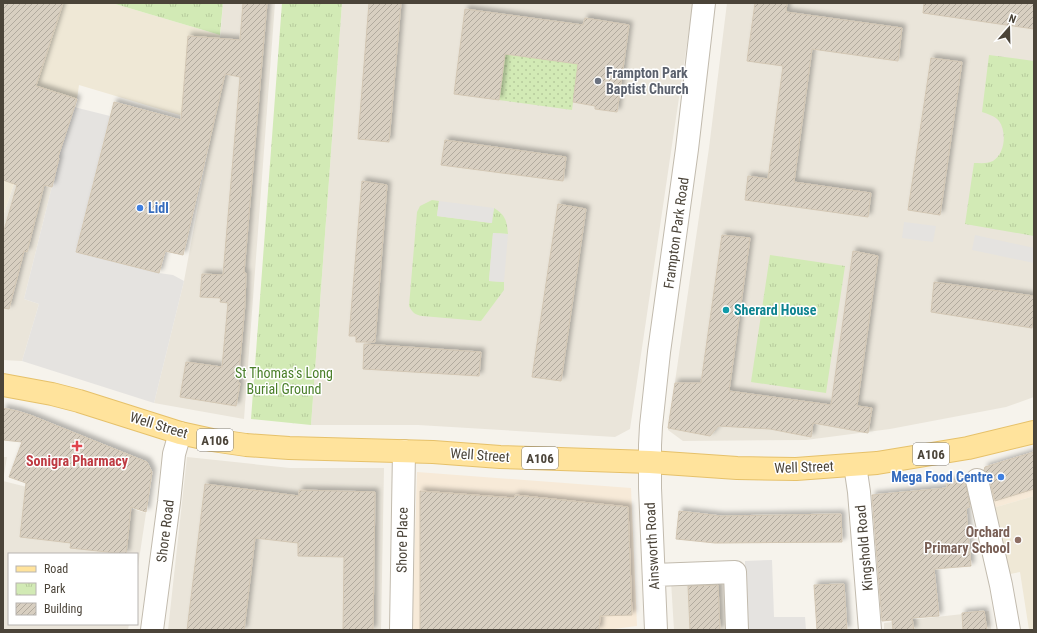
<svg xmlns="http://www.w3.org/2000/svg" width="1037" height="633" font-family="'Roboto Condensed',sans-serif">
<defs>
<pattern id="grass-dots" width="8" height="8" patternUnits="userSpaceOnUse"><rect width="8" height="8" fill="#d2eab5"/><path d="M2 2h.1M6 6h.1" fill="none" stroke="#b6ca9c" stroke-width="1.8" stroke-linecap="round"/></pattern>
<pattern id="park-tufts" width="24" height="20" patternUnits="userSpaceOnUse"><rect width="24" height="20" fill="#d2eab5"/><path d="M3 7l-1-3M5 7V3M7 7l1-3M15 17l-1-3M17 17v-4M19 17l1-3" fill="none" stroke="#b6ca9c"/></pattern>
<pattern id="building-hatch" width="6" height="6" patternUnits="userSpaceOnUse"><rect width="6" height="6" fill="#d8cfc1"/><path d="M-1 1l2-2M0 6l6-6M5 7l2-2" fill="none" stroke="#b1aa9e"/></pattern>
<filter id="shadow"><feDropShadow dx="3.5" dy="-3.5" stdDeviation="2" flood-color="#0004"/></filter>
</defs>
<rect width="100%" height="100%" fill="#f6f3ec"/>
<path fill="#eae5da" d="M223 3H275L244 419 154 403 184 281 213 125Z
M342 3H693L630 429 615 437 418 425H311Z
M727 3H1034V397L1006 407 890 429 806 440 683 441 668 430 709 148Z
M20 147 59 158 24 299 39 304 22 361 3 360V216L21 163Z
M3 457H7L3 481 35 489 74 492 146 513 137 573V554H9V624H129L128 630H3Z
M187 457 290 468H384L381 630H168Z
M728 580 731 630H674L671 581Z
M989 611 991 630H884V623Z"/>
<path fill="#f7ead8" d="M1034 452V496L993 508 984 471 985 467Z
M417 472 631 488 637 626 606 630H412Z"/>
<path fill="#efe8d6" d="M3 3H112L220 35 213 125 79 85 77 99 21 163 3 216Z
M1034 496V630H1029L1020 572 1010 574 993 508Z"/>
<path fill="url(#grass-dots)" d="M505 54 578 64 572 110 499 100Z"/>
<path fill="url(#park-tufts)" d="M112 3H223L220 35Z
M282 3H342L311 425 251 419Z
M989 55 1034 61V236L965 224 974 163C980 163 987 164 993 161 1005 154 1007 132 999 121 995 116 988 114 982 112Z
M432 200 439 201 437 216 491 223 494 208C505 215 507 220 508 234L493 233 489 281 504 282V290L481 321 422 316C415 315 412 312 409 306L417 212 420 206Z
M770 255 845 266 826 393 751 382Z"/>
<path fill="#e5e3e0" d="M74 107 110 116 76 252 159 273 173 275 184 281 154 403 22 361 39 304 24 299 59 158 60 150Z
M439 201 494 208 492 223 437 216Z
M904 222 936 226 933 242 902 238Z
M493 233 508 234 504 282 489 281Z
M975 235 1034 248V263L972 250Z
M772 560 774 617H805L806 630H748L745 584V561Z"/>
<path fill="url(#building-hatch)" stroke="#d3c7b4" filter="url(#shadow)" d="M3 3H63L36 86 77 99 58 157 59 158 52 187 44 185 27 252 24 251 9 309 3 308V234L17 185 3 180Z
M243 3H267L244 273H246L245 304 238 383H240L236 406 180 397 186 362 222 367 228 303 220 302 221 298 200 297 202 274 223 275 240 77 225 74 183 255 165 251 159 273 76 252 114 102 181 120 188 36 240 40Z
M369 3H401L389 142 358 139Z
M755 3H787L786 12 902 28 898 61 812 49 794 182 871 193 868 217 745 200 748 176 768 179 783 66 747 61Z
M924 3H1034V29L923 13Z
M465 9 583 25 585 18 629 25 617 112 595 109V106L573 102 578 64 505 54 499 100 454 94Z
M931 58 962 62 940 215 908 210Z
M445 140 566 157 563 181 441 165Z
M362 181 387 185 375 342H356V336H349Z
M558 204 586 209 561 381 532 377Z
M722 235 750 238 729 391 831 405 853 251 878 256 857 406 872 408 868 433 813 423 811 437 770 429 718 426 710 436 668 428 675 383H701Z
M934 282 1034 296V314L1032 328 931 312Z
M364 344 481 352 479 376 363 369Z
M3 408 17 411 30 415 147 462 152 472 146 512 131 507 126 554 70 548 71 543 20 537 26 483 9 477 22 442 3 440Z
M1034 452V489L995 501 989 477 984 470 985 467Z
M965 480 970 507 966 508 971 566 934 569 939 616 912 618 914 630H893L892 620 882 621 872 495 947 488V482Z
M205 484 299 496V490L375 492 373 630H343L344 557 298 556V543L255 538 244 630H187Z
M420 491 514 498 515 495 628 507 632 615 600 616 599 630H420Z
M679 511 721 516 841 514 842 542 715 543 676 539Z
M844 584 847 630H817L814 585Z
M718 585 720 630H690L688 586Z
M984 611 987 630H963L962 613Z"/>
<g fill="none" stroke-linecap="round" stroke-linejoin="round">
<defs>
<path id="minor" d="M855 465 859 492 870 630
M977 480 1001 585 1009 630
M654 575 735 572 737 630
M152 630 169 502 174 454 180 433
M401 630 404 451
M656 630 650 488V445L651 426 659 352 687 149 704 3"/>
<path id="primary" d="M3 385 52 394 79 401 180 433 212 440 246 445 289 448 433 452 500 457 650 462 737 468 796 469 877 463 968 448 1034 432"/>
</defs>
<use href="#minor" stroke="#c2bbae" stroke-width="24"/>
<use href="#primary" stroke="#e6c16a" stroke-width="24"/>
<use href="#minor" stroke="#fff" stroke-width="22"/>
<use href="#primary" stroke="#ffe39c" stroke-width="22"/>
</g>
<circle fill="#6b7280" stroke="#fff" stroke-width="1.5" cx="598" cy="81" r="4"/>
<g fill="#3f7fe0" stroke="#fff" stroke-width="1.5">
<circle cx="140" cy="208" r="4"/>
<circle cx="1001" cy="477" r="4"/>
</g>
<circle fill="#0f9aa8" stroke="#fff" stroke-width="1.5" cx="726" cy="310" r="4"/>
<path fill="#e0444e" stroke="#fff" stroke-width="1.5" d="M75 440h4v4h4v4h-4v4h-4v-4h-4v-4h4z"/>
<circle fill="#8d6e63" stroke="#fff" stroke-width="1.5" cx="1018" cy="540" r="4"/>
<g text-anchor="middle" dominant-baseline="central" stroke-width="3" stroke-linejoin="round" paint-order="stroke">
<g fill="#fff" stroke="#817c74" stroke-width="1">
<rect x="197" y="429" width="36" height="22" rx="3"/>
<rect x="913" y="443" width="36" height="22" rx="3"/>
<rect x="522" y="447" width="36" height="22" rx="3"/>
</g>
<g font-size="13" font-weight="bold" fill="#4b4439">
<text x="215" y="440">A106</text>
<text x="931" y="454">A106</text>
<text x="540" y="458">A106</text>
</g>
<g font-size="14" font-weight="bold" fill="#5b616d" stroke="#fff" text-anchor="start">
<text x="606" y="73">Frampton Park<tspan x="606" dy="16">Baptist Church</tspan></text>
</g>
<g font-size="14" font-weight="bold" fill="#366cbe" stroke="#fff" text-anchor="start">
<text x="148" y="208">Lidl</text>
<text x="993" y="477" text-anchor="end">Mega Food Centre</text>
</g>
<g font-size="14" fill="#4b4439" stroke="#fff">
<text transform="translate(676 233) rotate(-82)">Frampton Park Road</text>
<text transform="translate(159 425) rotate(17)">Well Street</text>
<text transform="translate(480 455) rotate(4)">Well Street</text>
<text transform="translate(804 467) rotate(-2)">Well Street</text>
<text transform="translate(165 531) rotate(-83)">Shore Road</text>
<text transform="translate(402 540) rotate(-89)">Shore Place</text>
<text transform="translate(652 546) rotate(-93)">Ainsworth Road</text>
<text transform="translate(864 548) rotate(-95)">Kingshold Road</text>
</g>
<g font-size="14" font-weight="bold" fill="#0d838f" stroke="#fff" text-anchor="start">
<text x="734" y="310">Sherard House</text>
</g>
<g font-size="14" fill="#4a7f2a" stroke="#fff">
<text x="284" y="373">St Thomas's Long<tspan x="284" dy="16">Burial Ground</tspan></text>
</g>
<g font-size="14" font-weight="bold" fill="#be3a42" stroke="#fff">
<text x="77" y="461">Sonigra Pharmacy</text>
</g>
<g font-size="14" font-weight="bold" fill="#785e54" stroke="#fff" text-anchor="end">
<text x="1010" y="532">Orchard<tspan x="1010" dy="16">Primary School</tspan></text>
</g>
</g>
<rect width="1037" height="633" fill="none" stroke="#4b4439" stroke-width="8"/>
<rect x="8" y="553" width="130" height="72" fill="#ffffff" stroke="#b7b4b0"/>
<rect x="16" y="566" width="20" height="6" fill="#ffe39c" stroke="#b7b4b0"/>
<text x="44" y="573" font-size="12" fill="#4b4439">Road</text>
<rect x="16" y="583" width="20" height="12" fill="url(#park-tufts)" stroke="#b7b4b0"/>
<text x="44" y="593" font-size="12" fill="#4b4439">Park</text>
<rect x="16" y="603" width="20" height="12" fill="url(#building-hatch)" stroke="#b7b4b0"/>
<text x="44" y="613" font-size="12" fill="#4b4439">Building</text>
<g transform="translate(1009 28) rotate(20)" stroke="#ffffff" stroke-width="3" paint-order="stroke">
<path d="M0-3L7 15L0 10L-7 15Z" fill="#4b4439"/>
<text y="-6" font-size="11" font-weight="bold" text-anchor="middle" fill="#4b4439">N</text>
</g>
</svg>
